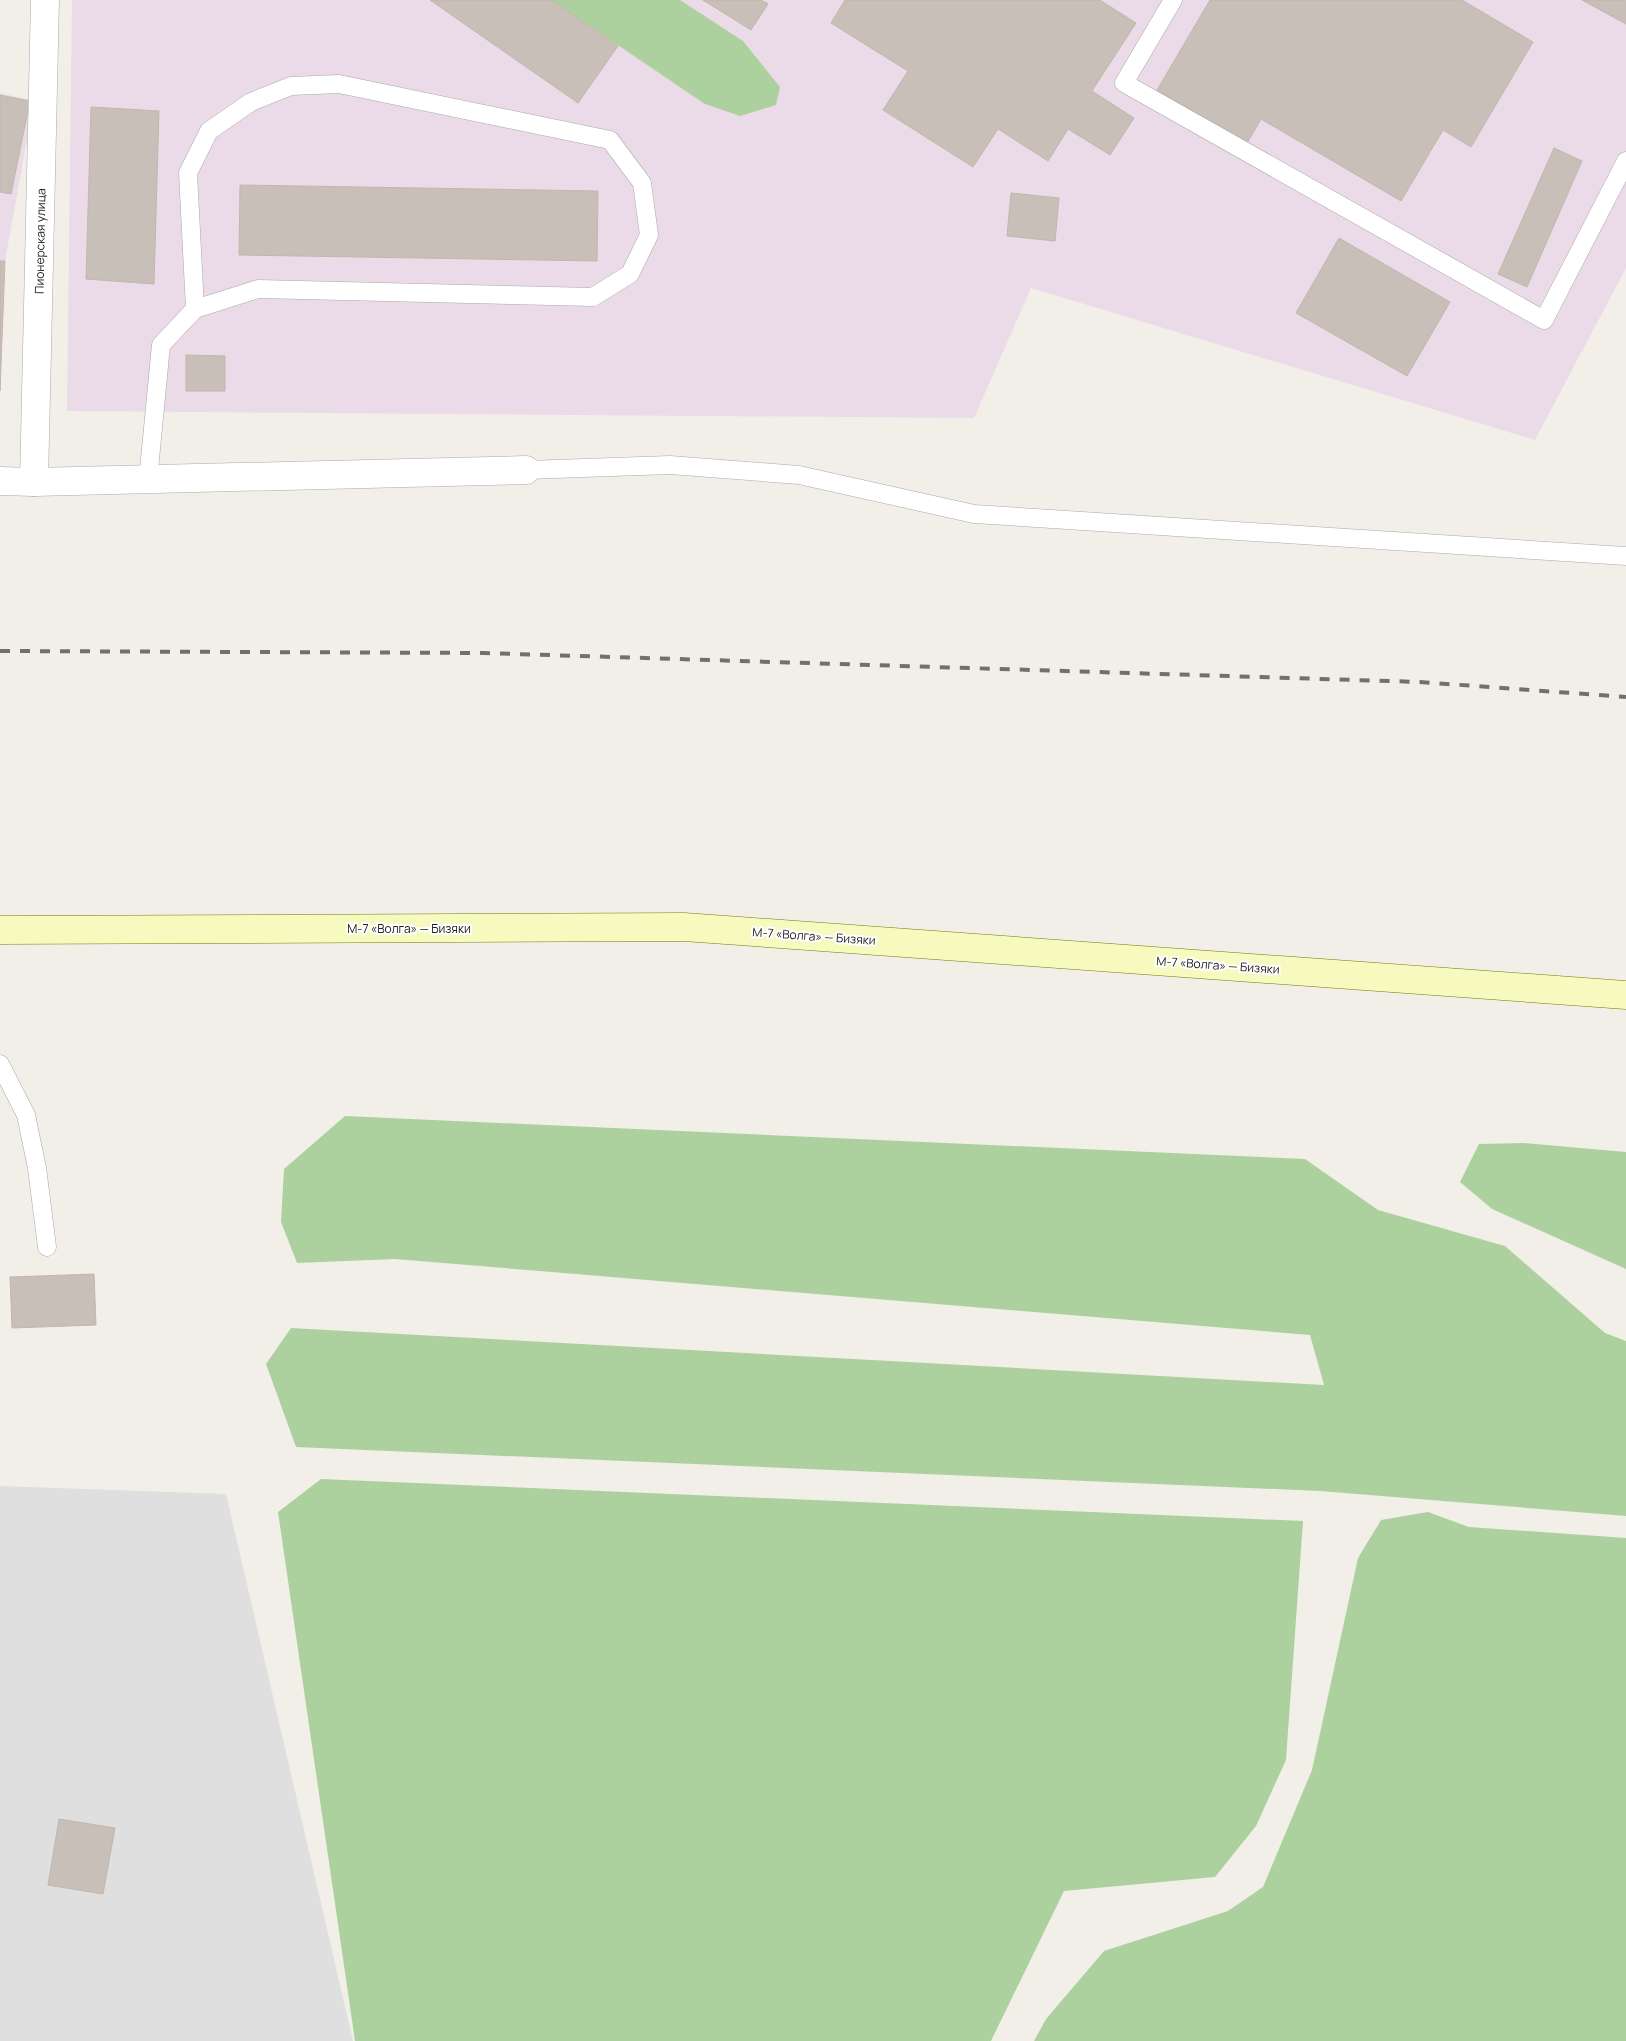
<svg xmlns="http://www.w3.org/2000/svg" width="1626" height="2041" font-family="Manrope,sans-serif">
<rect width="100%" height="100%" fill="#f2efe9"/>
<path fill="#e0dfdf" d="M0 1486 226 1494 353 2041H0Z"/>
<path fill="#ebdbe8" d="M72 0H1626V268L1535 440 1031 288 974 418 67 411Z
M0 93 34 101 5 261 0 391Z"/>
<path fill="#add19e" d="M551 0H680L743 41 780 87 776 105 740 116 705 104Z
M345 1116 1305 1159 1378 1210 1505 1246 1605 1333 1626 1341V1516L1320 1491 296 1447 266 1364 291 1328 1324 1385 1310 1335 395 1259 297 1263 281 1222 284 1169Z
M1524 1143 1626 1152V1269L1492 1209 1460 1182 1479 1144Z
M321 1479 1303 1521 1286 1760 1256 1826 1215 1877 1064 1891 991 2041H355L278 1512Z
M1428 1512 1469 1527 1626 1538V2041H1034L1046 2019 1104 1951 1228 1911 1263 1887 1312 1770 1358 1558 1381 1520Z"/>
<path fill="#c7bfb8" stroke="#c4b6ab" d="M430 0H552L618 46 578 103Z
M703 0H761L768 4 751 30Z
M845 0H1100L1136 23 1092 91 1134 118 1110 155 1068 129 1048 161 998 129 973 167 883 110 908 71 831 23Z
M1210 0H1462L1533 42 1471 147 1443 130 1401 201 1261 119 1247 143 1157 90Z
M1582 0H1626V24Z
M0 95 30 101 11 194 0 192Z
M91 107 159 111 154 284 86 279Z
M1554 148 1582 161 1527 287 1498 274Z
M240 185 598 191 597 261 239 255Z
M1011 193 1059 198 1055 241 1007 236Z
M1339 238 1450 302 1407 376 1296 313Z
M0 261H5L0 391Z
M186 355 225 356V391H186Z
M94 1274 96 1325 12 1328 10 1277Z
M59 1819 115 1828 103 1894 48 1885Z"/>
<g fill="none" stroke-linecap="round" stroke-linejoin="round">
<defs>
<path id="service" d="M1173 0 1124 83 1544 320 1626 161
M526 470 670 465 799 475 974 514 1626 556
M148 480 161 345 195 309 258 289 593 297 630 274 649 235 642 183 610 140 339 84 291 86 251 102 209 131 188 173 195 309
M0 1064 26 1115 37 1168 47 1247"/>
<path id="minor" d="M45 0 34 482 526 470"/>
<path id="tertiary" d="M0 481 34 482"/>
<path id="secondary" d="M0 930 684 927 1626 995"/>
</defs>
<use href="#service" stroke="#a9a9a9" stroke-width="19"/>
<use href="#minor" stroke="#a9a9a9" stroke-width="29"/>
<use href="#tertiary" stroke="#a9a9a9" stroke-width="29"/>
<use href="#secondary" stroke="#707d05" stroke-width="29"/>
<use href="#service" stroke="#fff" stroke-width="18"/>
<use href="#minor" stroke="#fff" stroke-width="28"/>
<use href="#tertiary" stroke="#fff" stroke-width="28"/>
<use href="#secondary" stroke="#f7fabf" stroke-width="28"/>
<path stroke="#707070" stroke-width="4" stroke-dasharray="10 10" stroke-linecap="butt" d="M0 651 483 653 1420 682 1626 697"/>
</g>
<g text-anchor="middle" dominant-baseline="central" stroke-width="4" stroke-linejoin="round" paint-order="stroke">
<g font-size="12" fill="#222" stroke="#fff">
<text transform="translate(40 241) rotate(-89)">Пионерская улица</text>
<text x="409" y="928">М-7 «Волга» — Бизяки</text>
<text transform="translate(814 936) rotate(4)">М-7 «Волга» — Бизяки</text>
<text transform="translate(1218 965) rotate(4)">М-7 «Волга» — Бизяки</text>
</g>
</g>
</svg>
